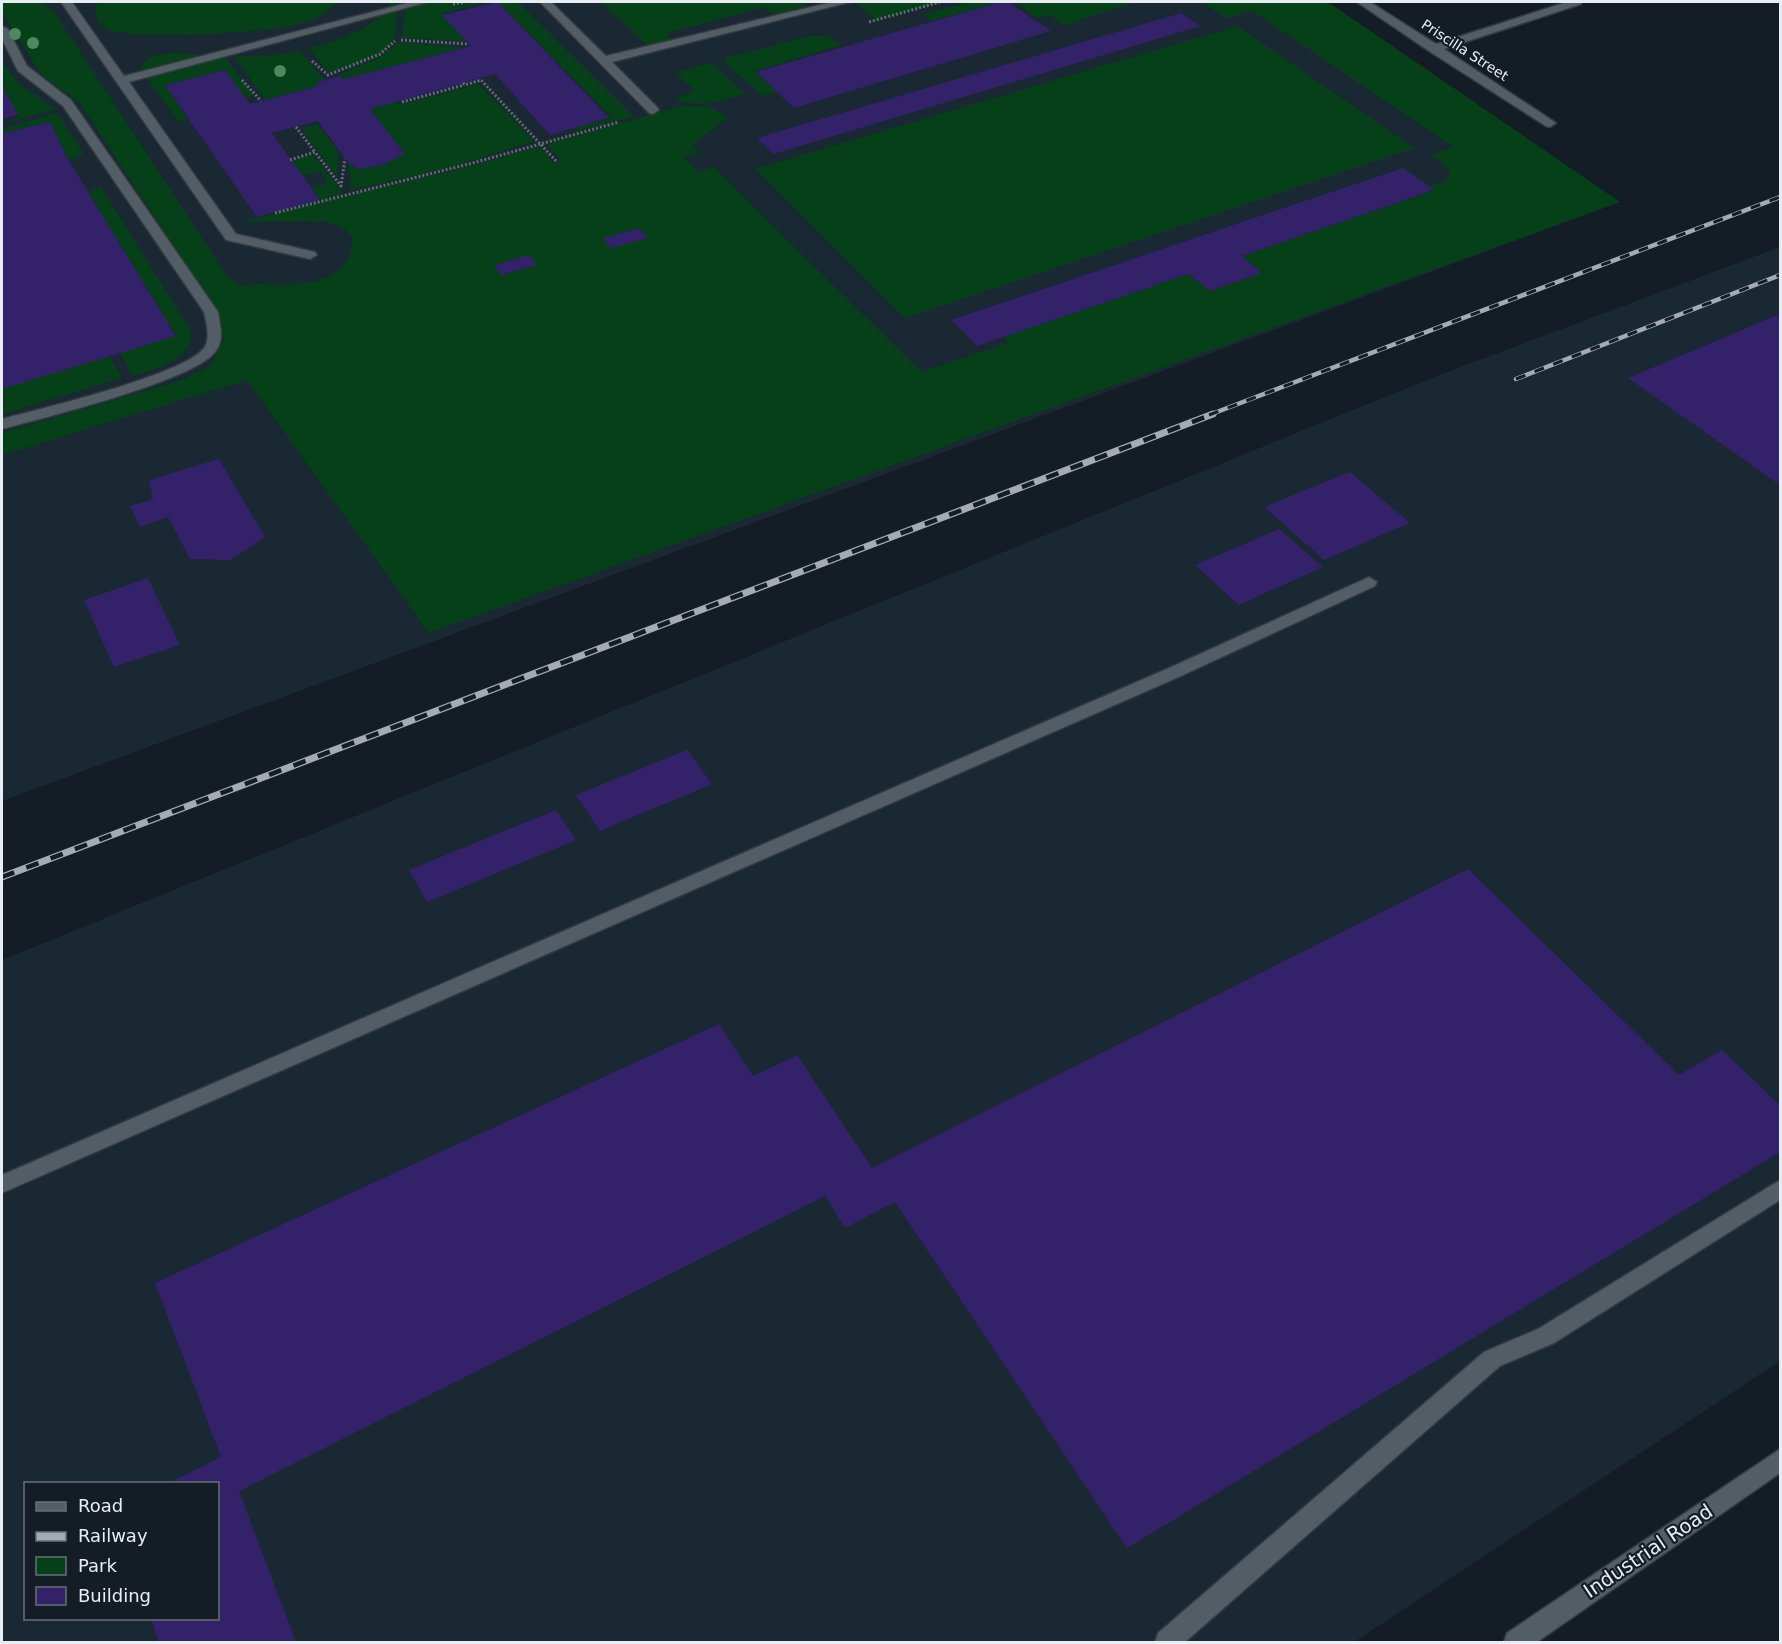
<svg xmlns="http://www.w3.org/2000/svg" width="1782" height="1644" font-family="'DejaVu Sans',sans-serif">
<rect width="100%" height="100%" fill="#141d25"/>
<path fill="#1a2834" fill-rule="evenodd" d="M2 2H1312L1620 202 2 801Z
M1780 247V1361L1354 1642H2V960L1434 377ZM26 1484H218V1618H26Z"/>
<path fill="#064018" d="M2 2H41L54 12 225 273C228 276 235 284 239 285 245 286 256 283 262 284 298 286 351 286 353 239L345 229 325 221 240 222 474 165 537 147 542 149 554 163 561 161 548 146 550 143 682 106 709 107 727 117 693 145 700 153 684 157 697 172 714 167 921 372 1009 343 1003 337 1188 274 1210 291 1262 273 1242 256 1433 191 1428 186 1445 182 1450 172 1443 163 1431 155 1454 147 1252 11 1226 18 1202 2H1328L1620 202 429 633 247 380 2 455V433L182 380 211 365 225 338 211 312 204 292 80 103 41 74 2 12Z
M97 2H338C326 16 308 22 290 26 263 33 128 40 107 29 96 23 94 13 97 2Z
M390 2 395 3C396 12 398 23 396 32 390 57 349 65 329 73L309 48C337 41 376 30 390 2Z
M402 2H486L441 14 467 41 402 38 405 13Z
M498 2H518L633 116 577 131 574 128 612 118Z
M601 2H805L803 10 778 18 765 7 667 33 677 45 634 57 627 55 648 46Z
M854 2H940L877 20Z
M969 2H1000L931 21 924 14Z
M1024 2H1137L1064 25 1050 15 1038 18 1017 4Z
M1237 26 1414 148 905 318 755 169Z
M810 36H828L842 45 754 71 777 92 763 96 724 62 726 58Z
M399 42 466 48 344 79 340 76 335 77 380 57Z
M299 51 325 80 317 82 318 86 265 100 235 57 276 55Z
M186 53 225 57 253 95 244 98 165 85 188 119 178 121 141 69C147 51 170 54 186 53Z
M2 62 19 84 56 109 2 124 19 117 2 86Z
M711 62 745 94C722 100 697 109 674 99L695 91 676 73Z
M478 84 534 141 449 168 351 190 349 164H352L357 169 382 165 405 154 370 109 397 101 400 105Z
M57 113 84 154 68 159 50 122 4 133 2 129Z
M317 124 338 151 337 177 301 128Z
M313 155 343 193 320 200 312 188 328 183 321 171 304 176 291 161Z
M101 187 192 333C189 362 155 368 133 376L119 351 176 335 88 192Z
M108 354 122 378 2 414V389Z"/>
<path fill="#33216a" d="M498 2 609 118 550 135 495 74 370 109 405 154 382 165 357 169 352 164H349L318 121 279 131 272 133 320 200 257 217 165 85 225 70 250 104 318 86 316 83 335 77 340 76 344 79 471 46 442 15Z
M1001 2H1008L1051 31 794 108 756 72Z
M1181 13 1200 26 773 154 757 138Z
M2 86 18 115 2 119Z
M50 122 68 159 176 336 2 389V129L4 133Z
M1403 168 1434 190 1242 256 1262 273 1210 291 1188 274 977 346 951 320Z
M640 228 648 238 611 248 603 238Z
M530 255 537 265 501 275 494 265Z
M1780 314V485L1628 378Z
M219 459 265 537 230 560 190 559 168 517 140 527 130 506 153 499 149 480Z
M1350 472 1410 523 1324 560 1264 507Z
M1279 529 1323 567 1239 605 1195 565Z
M148 578 180 645 114 667 84 600Z
M687 750 712 784 600 831 576 795Z
M556 810 576 840 427 902 409 870Z
M1468 869 1679 1075 1722 1050 1780 1105V1152L1127 1548 895 1202 845 1228 825 1196 239 1491 296 1642H159L151 1618H218V1484H167L221 1457 155 1283 719 1024 753 1076 797 1055 872 1168Z"/>
<g fill="none" stroke-linecap="round" stroke-linejoin="round">
<defs>
<path id="minor" d="M61 2H72L124 76 411 2H428L129 82 236 234 315 252 317 255 310 259 226 240Z
M540 2H551L606 56 832 2H850L612 62 657 107 659 110 653 114 649 113Z
M1357 2H1370L1436 44 1567 2H1582L1581 4 1444 49 1556 123 1550 127 1546 126 1429 51Z
M2 26 8 29 27 66 71 100 218 312C220 326 225 340 215 352 193 381 43 418 2 429V419C39 409 184 375 204 348 211 338 206 322 204 312L63 106 18 71 2 39Z
M1369 577 1377 582 1375 586 1181 676 2 1193V1175L1169 668Z
M1780 1180V1200L1554 1343 1500 1366 1185 1642H1155L1158 1633 1484 1352 1538 1329Z
M1780 1449V1473L1537 1642H1504L1507 1633Z"/>
</defs>
<use href="#minor" stroke="#343a40" stroke-width="3"/>
<path stroke="#646b72" stroke-width="3" stroke-dasharray="2 2" stroke-linecap="butt" d="M453 4 465 2
M869 22 940 2
M401 40 469 44
M312 61 328 75 380 54 395 41
M242 80 261 101
M463 83 465 85 481 80 557 162
M402 102 464 85
M296 127 315 152
M290 160 315 152 341 186 345 159
M275 213 469 164 619 122"/>
<use href="#minor" fill="#535d66" fill-rule="evenodd"/>
<defs>
<path id="rail-far1" d="M1516 379 1780 275
M1209 415 1780 197"/>
<path id="rail" d="M2 877 1213 414"/>
</defs>
<use href="#rail-far1" stroke="#a4abb1" stroke-width="4.5"/>
<use href="#rail" stroke="#a4abb1" stroke-width="7"/>
<use href="#rail-far1" stroke="#141d25" stroke-width="3" stroke-dasharray="10" stroke-linecap="butt"/>
<use href="#rail" stroke="#141d25" stroke-width="4.5" stroke-dasharray="13" stroke-linecap="butt"/>
</g>
<g fill="#4d895f">
<circle cx="15" cy="34" r="6"/>
<circle cx="33" cy="43" r="6"/>
<circle cx="280" cy="71" r="6"/>
</g>
<g text-anchor="middle" dominant-baseline="central" stroke-width="4.5" stroke-linejoin="round" paint-order="stroke">
<g font-size="14" fill="#e7edf2" stroke="#141d25">
<text transform="translate(1465 50) rotate(33)">Priscilla Street</text>
</g>
<g font-size="20" fill="#e7edf2" stroke="#141d25">
<text transform="translate(1648 1551) rotate(-34)">Industrial Road</text>
</g>
</g>
<rect width="1782" height="1644" fill="none" stroke="#e7edf2" stroke-width="6"/>
<rect x="24" y="1482" width="195" height="138" fill="#141d25" stroke="#687077" stroke-width="1.5"/>
<rect x="36" y="1502" width="30" height="9" fill="#535d66" stroke="#687077" stroke-width="1.5"/>
<text x="78" y="1512" font-size="18" fill="#e7edf2">Road</text>
<rect x="36" y="1532" width="30" height="9" fill="#a4abb1" stroke="#687077" stroke-width="1.5"/>
<text x="78" y="1542" font-size="18" fill="#e7edf2">Railway</text>
<rect x="36" y="1557" width="30" height="18" fill="#064018" stroke="#687077" stroke-width="1.5"/>
<text x="78" y="1572" font-size="18" fill="#e7edf2">Park</text>
<rect x="36" y="1587" width="30" height="18" fill="#33216a" stroke="#687077" stroke-width="1.5"/>
<text x="78" y="1602" font-size="18" fill="#e7edf2">Building</text>
</svg>
